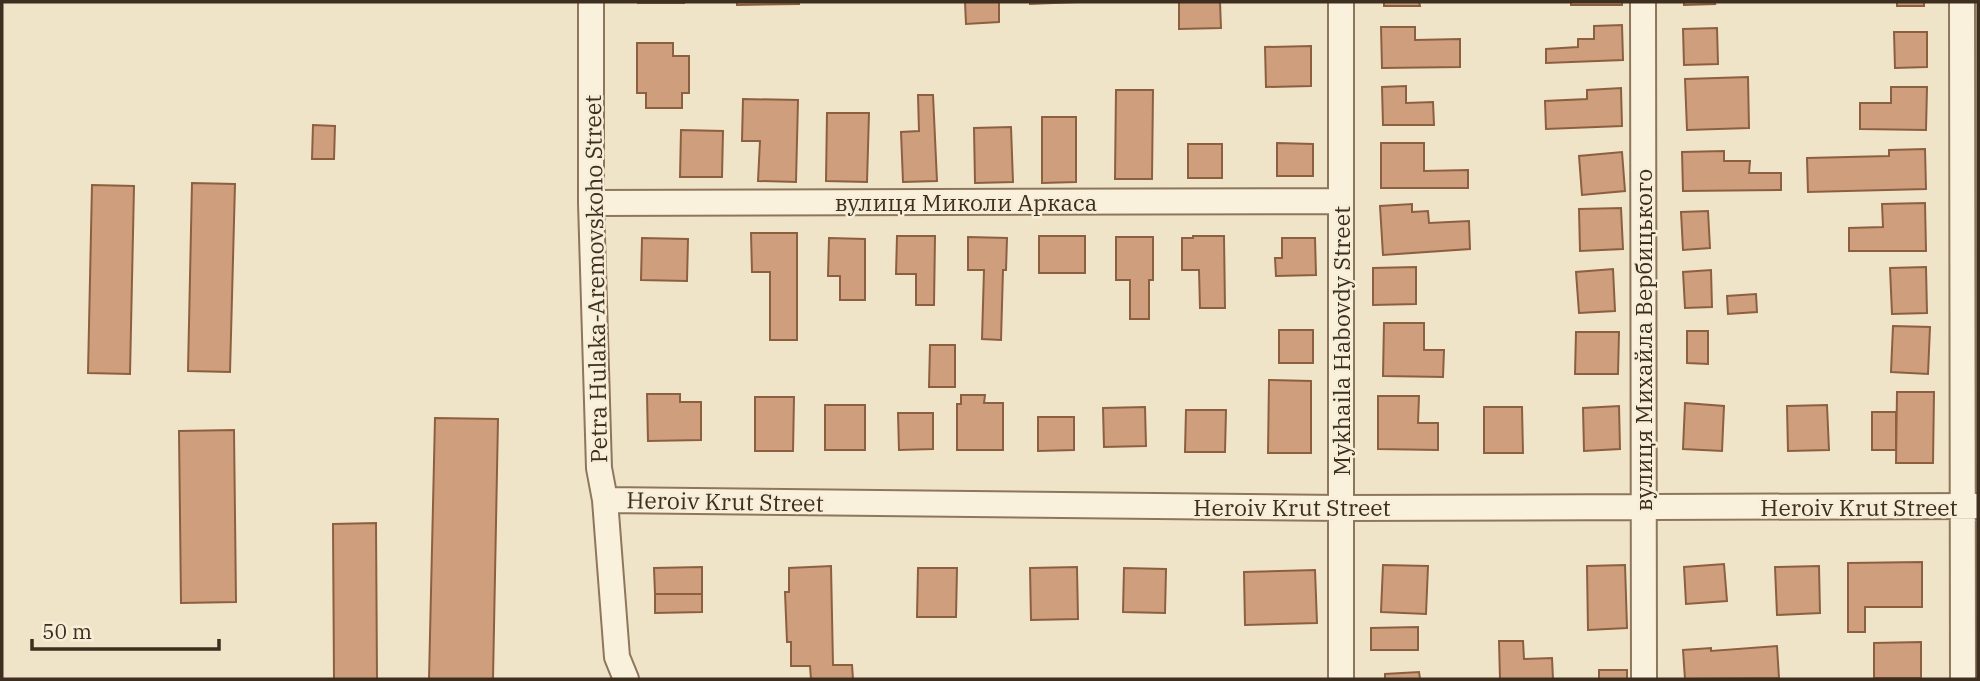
<svg xmlns="http://www.w3.org/2000/svg" width="1980" height="681" font-family="'IBM Plex Serif',serif">
<rect width="100%" height="100%" fill="#f0e4c8"/>
<path fill="#cf9f7d" stroke="#8d5f41" stroke-width="2" d="M638 2H684V3H638Z
M737 2H799V4L737 5Z
M965 2H999V22L966 24Z
M1030 2H1078L1030 4Z
M1179 2H1220L1221 28 1179 29Z
M1384 2H1419L1420 6H1384Z
M1571 2H1622V5H1571Z
M1684 2H1714L1715 4 1684 5Z
M1897 2H1924V6H1897Z
M1622 25 1623 60 1546 63V49L1578 47V39H1594V26Z
M1381 27H1415V40L1460 39V67L1382 68Z
M1717 28 1718 64 1684 65 1683 29Z
M1894 32H1927V67L1895 68Z
M637 43H673V56H689V93H682V108H646V93H637Z
M1311 46V86L1266 87 1265 47Z
M1748 77 1749 128 1687 130 1685 79Z
M1406 86V103L1433 102 1434 125H1383L1382 87Z
M1891 87H1927L1926 130 1860 129V103H1891Z
M1621 88 1622 126 1546 129 1545 101 1587 99V90Z
M1116 90H1153L1152 179H1115Z
M918 95H933L937 181 903 182 901 132 919 131Z
M743 99 798 100 796 182 758 181 760 141H742Z
M827 113H869L867 182 826 181Z
M1042 117H1076V182L1042 183Z
M313 125 335 126 334 159H312Z
M1011 127 1013 182 975 183 974 128Z
M681 130 723 131 722 177H680Z
M1277 143 1313 144V176H1277Z
M1381 143H1424V171L1468 170V188H1381Z
M1188 144H1222V178H1188Z
M1925 149 1926 189 1808 192 1807 158 1889 156V150Z
M1724 151V161H1750L1749 173H1781V190L1683 191 1682 152Z
M1622 152 1625 191 1582 195 1579 156Z
M192 183 235 184 230 372 188 371Z
M92 185 134 186 130 374 88 373Z
M1925 203 1926 251H1849V228L1883 227 1882 204Z
M1412 204V212L1428 211 1429 223 1469 221 1470 249 1383 255 1380 206Z
M1621 208 1623 249 1580 251 1579 209Z
M1708 211 1710 248 1683 250 1681 212Z
M751 233H797V340H770V272H752Z
M897 236H935L934 305H916V274H896Z
M1039 236H1085V273H1039Z
M1193 236H1224L1225 308H1200L1199 270H1182V238H1193Z
M968 237 1007 238 1006 270H1003L1001 340 982 339 984 270H968Z
M1116 237H1153V280H1149V319H1130V280H1116Z
M642 238 688 239 687 281 641 280Z
M829 238 865 239V300H840V276H828Z
M1282 238H1315L1316 275 1276 276 1275 258H1282Z
M1416 267V304L1373 305V268Z
M1926 267 1927 313 1892 314 1890 268Z
M1613 269 1615 311 1579 313 1576 272Z
M1711 270 1712 307 1685 308 1683 272Z
M1756 294 1757 312 1728 314 1727 296Z
M1384 323H1424V350H1444L1443 377 1383 376Z
M1893 326 1930 327 1928 374 1891 372Z
M1279 330H1313V363H1279Z
M1687 331H1708V364L1687 363Z
M1576 332H1619L1618 374H1575Z
M930 345H955V387H929Z
M1269 380 1311 381V453H1268Z
M1897 392H1934L1933 463H1896Z
M647 394H680V402H701V440L648 441Z
M961 395H985L984 403H1003V450H957V404H961Z
M1378 396H1419L1418 423H1438V450L1378 449Z
M755 397H794L793 451H755Z
M1685 403 1724 406 1722 451 1683 449Z
M825 405H865V450H825Z
M1827 405 1829 450 1788 451 1787 406Z
M1619 406 1620 449 1584 451 1583 408Z
M1145 407 1146 446 1104 447 1103 408Z
M1484 407H1522L1523 453H1484Z
M1186 410H1226L1225 452H1185Z
M1872 412H1896V450H1872Z
M898 413H933V449L899 450Z
M1038 417H1074V450L1038 451Z
M435 418 498 419 493 679H429Z
M234 430 236 602 181 603 179 431Z
M376 523 377 679H334L333 524Z
M1922 562V607H1865V632H1848V563Z
M1724 564 1727 601 1686 604 1684 567Z
M1383 565 1428 566 1426 614 1381 612Z
M1625 565 1627 628 1588 630 1587 566Z
M831 566 833 665H852L853 679H811L810 666H791V642H787L785 592H789V568Z
M1819 566 1820 613 1777 615 1775 567Z
M702 567V594H655L654 568Z
M1077 567 1078 619 1031 620 1030 568Z
M918 568H957L956 617H917Z
M1124 568 1166 569 1165 613 1123 612Z
M1315 570 1317 623 1245 625 1244 572Z
M655 594H702V612L655 613Z
M1418 627V650H1371V628Z
M1499 641H1523L1524 659 1552 658 1553 679H1500Z
M1921 642V678H1874V643Z
M1777 646 1779 678 1685 679 1683 650 1711 648V651Z
M1599 670H1627V679H1599Z
M1419 672 1420 679H1385V674Z"/>
<g fill="none" stroke-linecap="round" stroke-linejoin="round">
<defs>
<path id="minor" d="M591 2V203L599 468 605 500 617 657 626 679
M1341 2V679
M1643 2 1644 679
M1962 2 1963 679
M591 203 1341 201
M605 500 1341 508 1978 506"/>
</defs>
<use href="#minor" stroke="#8d765c" stroke-width="28"/>
<use href="#minor" stroke="#faf1dc" stroke-width="24"/>
</g>
<g text-anchor="middle" dominant-baseline="central" stroke-width="5" stroke-linejoin="round" paint-order="stroke">
<g font-size="23" fill="#3d2e20" stroke="#f7eed8">
<text x="966" y="202">вулиця Миколи Аркаса</text>
<text transform="translate(595 279) rotate(-91)">Petra Hulaka-Aremovskoho Street</text>
<text transform="translate(1643 340) rotate(-90)">вулиця Михайла Вербицького</text>
<text transform="translate(1341 341) rotate(-90)">Mykhaila Habovdy Street</text>
<text transform="translate(725 501) rotate(1)">Heroiv Krut Street</text>
<text x="1292" y="507">Heroiv Krut Street</text>
<text x="1859" y="507">Heroiv Krut Street</text>
</g>
</g>
<rect width="1980" height="681" fill="none" stroke="#3d2e20" stroke-width="7"/>
<path d="M32 639v10h187v-10" fill="none" stroke="#3d2e20" stroke-width="3.5"/>
<text x="42" y="639" font-size="21" fill="#3d2e20" stroke="#f7eed8" stroke-width="5" paint-order="stroke">50 m</text>
</svg>
